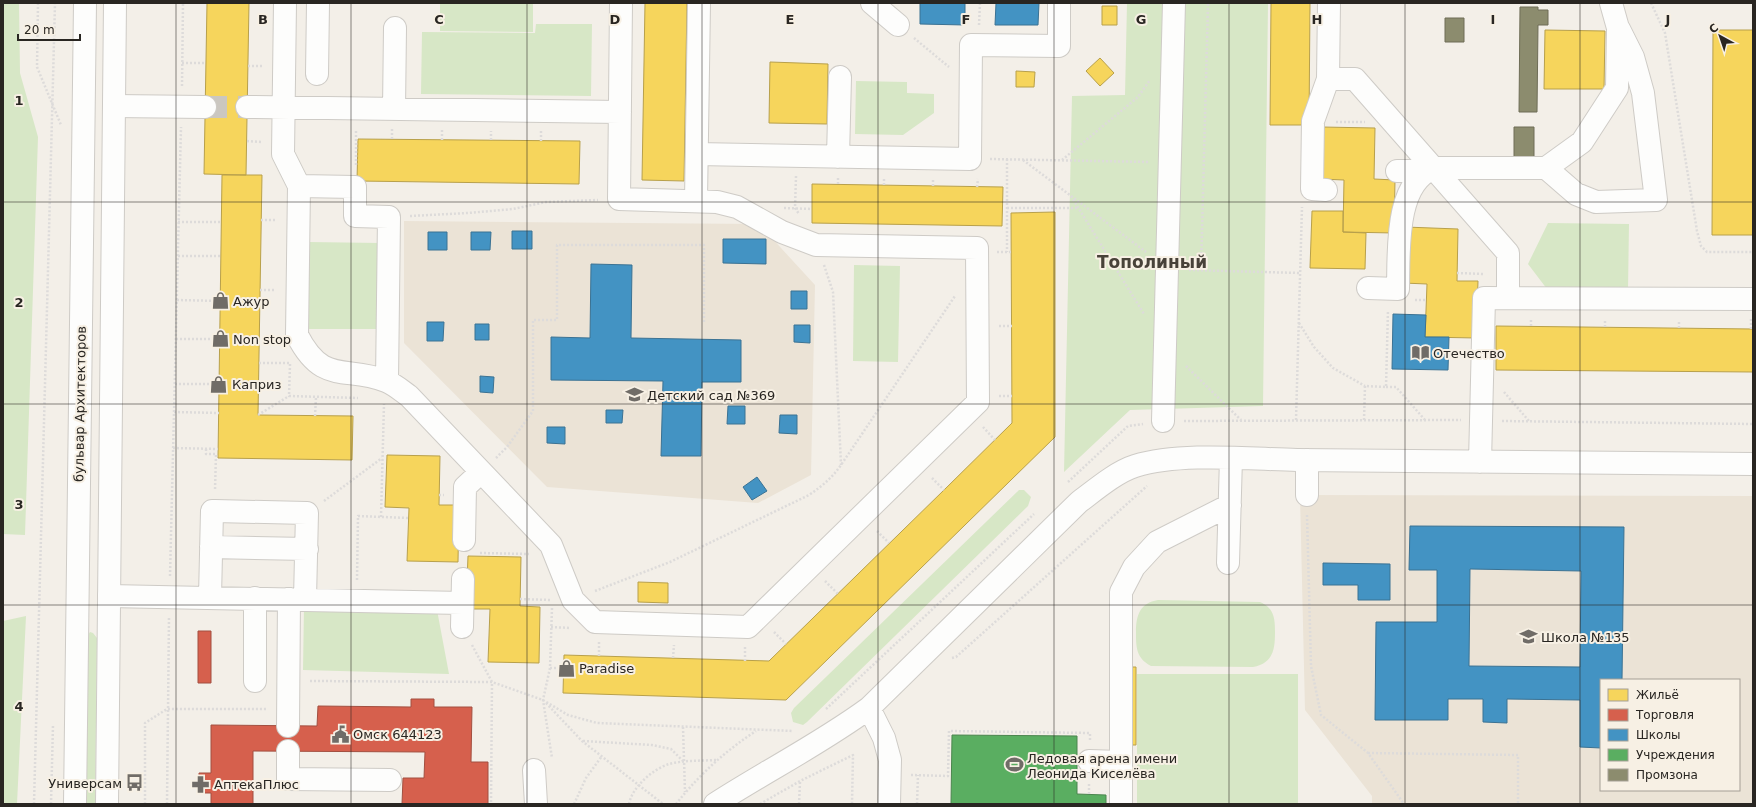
<svg xmlns="http://www.w3.org/2000/svg" width="1756" height="807" font-family="'DejaVu Sans',sans-serif">
<rect width="100%" height="100%" fill="#f3efe8"/>
<path fill="#ebe3d6" fill-rule="evenodd" d="M404 221 759 224 815 285 811 475 758 503 547 487 404 343Z
M1300 495 1753 496V804H1372V796L1305 710ZM1601 680H1739V790H1601Z"/>
<path fill="#d7e7c6" d="M3 3H19L20 73 38 137 25 535 3 534Z
M440 3H533V32L440 31Z
M1127 3H1268L1263 406 1130 410 1064 472 1072 96 1125 95Z
M536 24H592L591 96 421 94 422 32 535 33Z
M856 81 907 82V93L934 94V113L903 135 855 134Z
M1548 223 1629 224 1628 290 1547 289 1528 264Z
M308 242 381 243 380 329H307Z
M854 265 900 266 898 362 853 361Z
M1019 490H1024L1031 497 1028 506 807 722 803 725 793 722 791 713 794 708Z
M1158 600 1260 602C1274 608 1275 618 1275 632 1275 650 1273 663 1253 667L1151 666C1136 658 1136 647 1136 632 1136 615 1140 603 1158 600Z
M304 607 437 610 449 674 303 670Z
M26 616 17 804H3V621Z
M90 632 93 633 97 638 95 804H85L86 638Z
M1137 674H1298V804H1137Z"/>
<path fill="#f6d55c" stroke="#b8a04b" d="M207 3H249L246 175 204 174Z
M645 3H687L684 181 642 180Z
M1271 3H1310L1309 125H1270Z
M1102 6H1117V25H1102Z
M1545 30 1605 31 1604 89H1544Z
M1713 30H1753V235H1712Z
M1100 58 1114 73 1100 86 1086 71Z
M770 62 828 64 827 124 769 123Z
M1016 71 1035 72 1034 87H1016Z
M1322 127 1375 128 1374 179 1395 180 1394 233 1343 232 1344 180 1321 179Z
M358 139 580 141 579 184 357 181Z
M222 175H262L258 415 353 416 352 460 218 458Z
M812 184 1003 187 1002 226 812 223Z
M1312 211H1343V232L1366 233 1365 269 1310 268Z
M1055 212V437L786 700 563 693 564 655 769 661 944 490 1012 423 1011 213Z
M1405 227 1458 229 1457 281H1478L1476 338 1425 337 1427 284 1403 283Z
M1496 326 1753 329V372L1496 370Z
M387 455 440 456 439 505H459L458 562 407 561 409 508 385 507Z
M468 556 521 557 520 606 540 607 539 663 488 662 490 609H466Z
M638 582 668 583V603L638 602Z
M1126 667H1136V745H1126Z"/>
<path fill="#d6604d" stroke="#a24f40" d="M198 631H211V683H198Z
M411 699H434V707H472L471 762H488V804H402L403 778H424L425 752 253 751V804H211V793H199V773H211V725L317 726 318 706 411 707Z"/>
<path fill="#4393c3" stroke="#3b7293" fill-rule="evenodd" d="M920 3H965V25L920 24Z
M996 3H1039L1038 25H995Z
M512 231H532V249H512Z
M428 232H447V250H428Z
M471 232H491L490 250H471Z
M723 239H766V264L723 263Z
M591 264 632 265 631 338 741 340V382H702L701 456H661L663 381 551 380V337L590 338Z
M791 291H807V309H791Z
M1393 314 1426 315 1425 337H1449L1448 370 1392 369Z
M427 322H444L443 341H427Z
M475 324H489V340H475Z
M794 325H810V343L794 342Z
M480 376 494 377 493 393 480 392Z
M728 406H745V424H727Z
M606 410H623L622 423H606Z
M780 415H797V434L779 433Z
M547 427H565V444L547 443Z
M757 477 767 491 752 500 743 487Z
M1410 526 1624 527 1622 680H1601V748L1580 747V700L1507 699V723L1483 722V699H1448V720H1375L1376 622H1437V570H1409ZM1470 569 1581 571 1580 667 1469 666Z
M1323 563 1390 564V600H1358V585H1323Z"/>
<path fill="#5aae61" stroke="#4b854e" d="M952 735 1077 736V794L1106 795V804H951Z"/>
<path fill="#8c8c6e" stroke="#6e6d57" d="M1520 7H1538V10H1548V25H1538L1537 112H1519Z
M1445 18H1464V42H1445Z
M1514 127H1534V158H1514Z"/>
<g fill="none" stroke-linecap="round" stroke-linejoin="round">
<path stroke="#cbc7c0" stroke-width="22" stroke-dasharray="22 11" stroke-linecap="butt" d="M205 107H247"/>
<defs>
<path id="minor" d="M285 3 283 154 299 186 297 335C323 386 345 365 386 381 394 384 402 391 409 396L551 545 573 600 595 622 748 627 978 402 977 248 816 245 782 232 737 207 717 202 619 199 621 3
M872 3 898 25
M1329 3 1328 79H1355L1508 253V298
M317 74 318 3
M114 106 205 107
M247 107 620 112
M394 109 395 28
M697 154 970 159 971 45 1059 46V3
M838 157 840 77
M1546 168 1576 194 1596 202 1656 200 1643 93 1633 57 1619 29
M1397 171H1426
M299 186 355 187V216L389 217 387 381
M1326 190 1312 189 1313 121 1328 79
M696 200 699 3
M1368 288 1398 289C1399 254 1394 181 1435 168H1546L1582 142 1617 88 1618 28 1611 3
M1163 421 1174 3
M1480 462 1484 298 1753 299
M1307 495V460
M464 540 465 487 481 472
M211 547 307 549
M1228 563 1231 458
M109 596 462 603
M210 597 212 511H215L307 513 305 599
M462 627 463 579
M255 681V598
M869 708 884 738 890 760 889 804
M288 726 289 599
M288 751V779L390 780
M1089 761 1121 762
M534 770 536 804
M715 804C766 771 820 744 869 708L1079 502C1095 490 1116 472 1135 466 1181 452 1248 459 1297 460L1753 464
M1121 804V592L1134 567 1157 542 1230 505"/>
<path id="major" d="M75 804 85 3
M107 804 115 3"/>
</defs>
<use href="#minor" stroke="#cecbc6" stroke-width="24"/>
<use href="#major" stroke="#cecbc6" stroke-width="24"/>
<path stroke="#dddbda" stroke-width="2.5" stroke-dasharray="2 2" stroke-linecap="butt" d="M38 3 37 67 61 125
M1651 3 1665 33 1697 231 1701 246 1707 252H1753
M979 25 980 3
M914 38 949 67
M182 63H206
M248 66H263
M182 86 183 3
M1336 122H1365
M392 139V129
M442 140V130
M491 140V131
M247 141 262 142
M541 141V131
M990 159 1149 162
M1007 159V252
M1023 160 1146 252
M1062 160 1138 97 1150 80
M356 165V130
M796 176 795 208 799 214
M838 184V177
M884 185V179
M933 186V178
M977 187 978 179
M1071 196 1144 314
M784 208 812 209
M1007 208H1078
M410 216 468 213 513 209 546 202 598 200
M261 220H277
M178 222H222
M997 252H1012
M178 256H221
M824 265 833 292 841 465
M1189 270 1300 273
M1201 270 1208 3
M1457 273 1484 274
M260 290H276
M177 300 220 301
M1415 300H1427
M1299 323 1314 347 1333 368 1365 386
M999 326H1012
M1531 326V319
M1605 327V319
M1679 328V320
M1751 329V319
M176 339H220
M259 363H289
M290 364 289 396 358 398
M1186 366 1241 420
M175 384H219
M1386 387H1396L1425 420
M1504 392 1529 421
M999 396H1012
M174 412 219 413
M258 415 289 396
M315 416 316 397
M1296 420 1302 207
M1364 420 1365 386 1386 387 1388 310
M1184 421 1461 420
M1502 421 1753 424
M983 427 995 440
M173 448 218 449
M206 449V454H216L215 490
M496 458 507 447 533 411V320H557V245H704V323
M932 478 944 490
M1068 482 1128 426 1143 424
M439 495H444
M324 501 382 458
M1307 515 1311 666 1321 715 1368 753 1404 804
M381 517 384 404
M877 531 889 543
M480 553 529 554
M170 576 181 127
M357 580 358 516 408 518
M825 581 838 594
M595 591 670 562 809 495C822 486 832 478 841 465L955 296
M520 599 550 600
M552 608 550 668 543 700 552 758
M551 627 571 628
M774 632 786 644
M472 645 492 682 491 804
M599 656V642
M673 658 674 645
M952 658 956 657 1147 486
M745 661V647
M550 668H564
M310 681 492 682 543 700 568 715 597 723 793 731
M546 703 582 741 663 804
M826 709 1034 514
M683 727 685 792
M583 741 652 745 671 749 684 762
M1368 753 1518 755V804
M911 775 948 776 949 731 1090 733V740
M1089 794V783
M34 804 55 3
M51 804 53 725
M145 804V723L167 709H266
M167 804 169 617
M574 804 586 778 602 756
M629 804C632 787 653 769 669 764 684 760 700 761 716 760
M676 804C699 775 725 751 756 731
M760 804 800 781 853 755 852 804
M799 804 800 782
M917 804 918 775"/>
<use href="#minor" stroke="#fdfdfc" stroke-width="22"/>
<use href="#major" stroke="#fdfdfc" stroke-width="22"/>
</g>
<path fill="none" stroke="#292622" stroke-width="1" stroke-opacity="0.55" d="M176 3V804M351 3V804M527 3V804M702 3V804M878 3V804M1054 3V804M1229 3V804M1405 3V804M1580 3V804M3 202H1753M3 404H1753M3 605H1753"/>
<defs>
<symbol id="shop-bare" viewBox="-9 -9 18 18"><path d="M-5-2.5h2.3a2.7 3.5 0 0 1 5.4 0H5L5.5 6h-11ZM-1.5-2.5h3a1.5 2.3 0 0 0-3 0Z" fill="#706c67" stroke="#f7f0e4" stroke-width="2.5" paint-order="stroke"/></symbol>
<symbol id="library-bare" viewBox="-9 -9 18 18"><path d="M-6-4Q-3-5.5-.7-3.5V5Q-3 3-6 4ZM6-4Q3-5.5 .7-3.5V5Q3 3 6 4Z" fill="#706c67" stroke="#f7f0e4" stroke-width="2.5" paint-order="stroke"/></symbol>
<symbol id="school-bare" viewBox="-9 -9 18 18"><path d="M0-5L7-2L0 1L-7-2ZM-4 1L0 2.5L4 1V4Q0 6-4 4Z" fill="#706c67" stroke="#f7f0e4" stroke-width="2.5" paint-order="stroke"/></symbol>
<symbol id="civic-bare" viewBox="-9 -9 18 18"><path d="M-.6-6.5H3V-4.5H.6V-3L4-1V1h2V6H-6V1h2V-1L-.6-3ZM-1.2 2.5V6h2.4V2.5Z" fill="#706c67" stroke="#f7f0e4" stroke-width="2.5" paint-order="stroke"/></symbol>
<symbol id="stadium-bare" viewBox="-9 -9 18 18"><path d="M0-5a6.5 5 0 1 0 0 10a6.5 5 0 1 0 0-10ZM-3.5-1.8h7v3.6h-7Z" fill="#706c67" stroke="#f7f0e4" stroke-width="2.5" paint-order="stroke"/></symbol>
<symbol id="bus-bare" viewBox="-9 -9 18 18"><path d="M-5-6H5V4H4V6H2V4H-2V6H-4V4H-5ZM-3.5-4V0h7V-4ZM-3.5 1.2v1.5H-2V1.2ZM2 1.2v1.5H3.5V1.2Z" fill="#706c67" stroke="#f7f0e4" stroke-width="2.5" paint-order="stroke"/></symbol>
<symbol id="pharmacy-bare" viewBox="-9 -9 18 18"><path d="M-2-6h4v4h4v4h-4v4h-4v-4h-4v-4h4Z" fill="#706c67" stroke="#f7f0e4" stroke-width="2.5" paint-order="stroke"/></symbol>
</defs>
<g fill-rule="evenodd">
<use href="#shop-bare" x="208" y="288" width="25" height="25"/>
<use href="#shop-bare" x="208" y="326" width="25" height="25"/>
<use href="#library-bare" x="1408" y="340" width="25" height="25"/>
<use href="#shop-bare" x="206" y="372" width="25" height="25"/>
<use href="#school-bare" x="622" y="382" width="25" height="25"/>
<use href="#school-bare" x="1516" y="624" width="25" height="25"/>
<use href="#shop-bare" x="554" y="656" width="25" height="25"/>
<use href="#civic-bare" x="328" y="722" width="25" height="25"/>
<use href="#stadium-bare" x="1002" y="752" width="25" height="25"/>
<use href="#bus-bare" x="122" y="770" width="25" height="25"/>
<use href="#pharmacy-bare" x="188" y="772" width="25" height="25"/>
</g>
<g text-anchor="middle" dominant-baseline="central" stroke-width="4" stroke-linejoin="round" paint-order="stroke">
<g font-size="13" fill="#292622" stroke="#f7f0e4" text-anchor="start">
<text x="233" y="301">Ажур</text>
<text x="233" y="339">Non stop</text>
<text x="1433" y="353">Отечество</text>
<text x="232" y="384">Каприз</text>
<text x="647" y="395">Детский сад №369</text>
<text x="1541" y="637">Школа №135</text>
<text x="579" y="668">Paradise</text>
<text x="353" y="734">Омск 644123</text>
<text x="1027" y="758">Ледовая арена имени<tspan x="1027" dy="15">Леонида Киселёва</tspan></text>
<text x="122" y="783" text-anchor="end">Универсам</text>
<text x="214" y="784">АптекаПлюс</text>
</g>
<g font-size="13" fill="#292622" stroke="#f7f0e4">
<text transform="translate(80 404) rotate(-89)">бульвар Архитекторов</text>
</g>
<g font-size="17" font-weight="bold" fill="#484239" stroke="#f7f0e4">
<text x="1152" y="262">Тополиный</text>
</g>
</g>
<g font-size="13" text-anchor="middle" font-weight="bold" fill="#292622" stroke="#f7f0e4" stroke-width="4" stroke-linejoin="round" paint-order="stroke">
<text x="263" y="24">B</text>
<text x="439" y="24">C</text>
<text x="615" y="24">D</text>
<text x="790" y="24">E</text>
<text x="966" y="24">F</text>
<text x="1141" y="24">G</text>
<text x="1317" y="24">H</text>
<text x="1493" y="24">I</text>
<text x="1668" y="24">J</text>
<text x="19" y="105">1</text>
<text x="19" y="307">2</text>
<text x="19" y="509">3</text>
<text x="19" y="711">4</text>
</g>
<rect width="1756" height="807" fill="none" stroke="#292622" stroke-width="8"/>
<rect x="1600" y="679" width="140" height="112" fill="#f7f0e4" stroke="#a59f96"/>
<rect x="1608" y="689" width="20" height="12" fill="#f6d55c" stroke="#a59f96"/>
<text x="1636" y="699" font-size="12" fill="#292622">Жильё</text>
<rect x="1608" y="709" width="20" height="12" fill="#d6604d" stroke="#a59f96"/>
<text x="1636" y="719" font-size="12" fill="#292622">Торговля</text>
<rect x="1608" y="729" width="20" height="12" fill="#4393c3" stroke="#a59f96"/>
<text x="1636" y="739" font-size="12" fill="#292622">Школы</text>
<rect x="1608" y="749" width="20" height="12" fill="#5aae61" stroke="#a59f96"/>
<text x="1636" y="759" font-size="12" fill="#292622">Учреждения</text>
<rect x="1608" y="769" width="20" height="12" fill="#8c8c6e" stroke="#a59f96"/>
<text x="1636" y="779" font-size="12" fill="#292622">Промзона</text>
<g transform="translate(1720 36) rotate(320)" stroke="#f7f0e4" stroke-width="3" paint-order="stroke">
<path d="M0-3L7 15L0 10L-7 15Z" fill="#292622"/>
<text y="-6" font-size="11" font-weight="bold" text-anchor="middle" fill="#292622">С</text>
</g>
<path d="M18 34v6h62v-6" fill="none" stroke="#292622" stroke-width="2"/>
<text x="24" y="34" font-size="12" fill="#292622" stroke="#f7f0e4" stroke-width="3" paint-order="stroke">20 m</text>
</svg>
